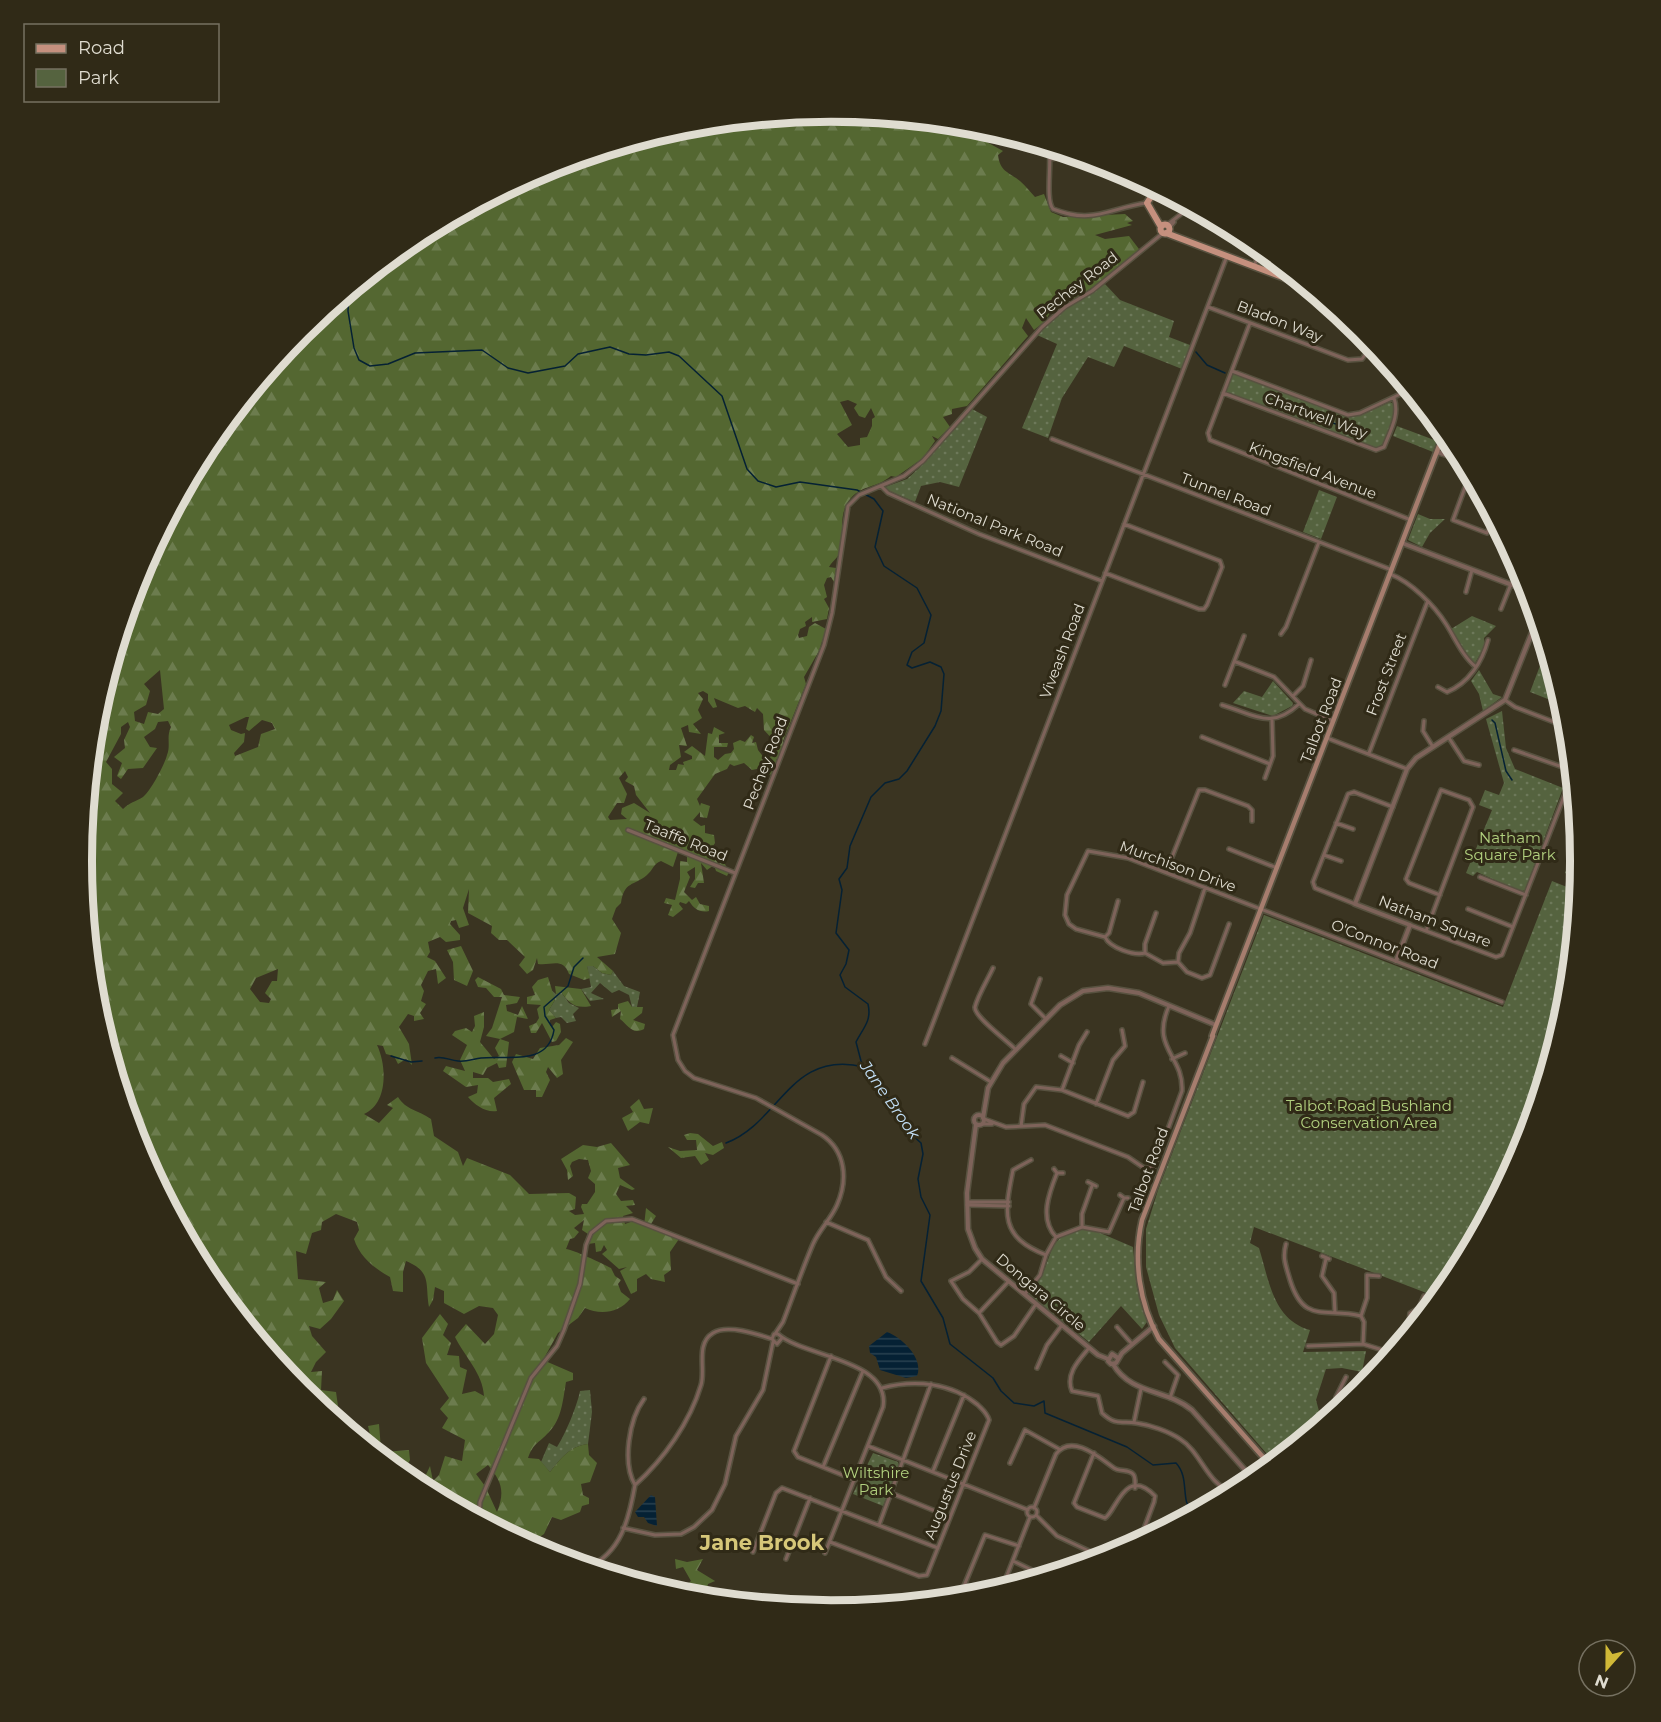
<svg xmlns="http://www.w3.org/2000/svg" width="1661" height="1722" font-family="Montserrat,sans-serif">
<defs>
<pattern id="green-dots" width="8" height="8" patternUnits="userSpaceOnUse" patternTransform="scale(1.5)"><rect width="8" height="8" fill="#55633f"/><path d="M2 2h.1M6 6h.1" fill="none" stroke="#6d795a" stroke-width="1.8" stroke-linecap="round"/></pattern>
<pattern id="forest-firs" width="22" height="20" patternUnits="userSpaceOnUse" patternTransform="scale(1.5)"><rect width="22" height="20" fill="#546731"/><path d="M5 1l3.5 6h-7zM16 11l3.5 6h-7z" fill="#6c7c4e"/></pattern>
<pattern id="cemetery-stones" width="16" height="16" patternUnits="userSpaceOnUse" patternTransform="scale(1.5)"><rect width="16" height="16" fill="#55633f"/><path d="M2 7V4a2 2 0 0 1 4 0v3zM10 15v-3a2 2 0 0 1 4 0v3z" fill="#6d795a"/></pattern>
<pattern id="water-rules" width="6" height="5" patternUnits="userSpaceOnUse" patternTransform="scale(1.5)"><rect width="6" height="5" fill="#052134"/><path d="M0 2.5h6" fill="none" stroke="#294150"/></pattern>
</defs>
<rect width="100%" height="100%" fill="#3a3421"/>
<path fill="url(#green-dots)" d="M1105 284 1120 300 1174 321 1169 337 1190 345 1182 369 1124 346 1114 367 1088 357 1062 398 1048 438 1022 428 1057 344 1037 335 1066 308Z
M1235 374 1342 415H1361L1390 402 1394 404 1396 412 1383 444 1376 448 1231 397 1226 393 1231 376Z
M972 409 987 417 959 487 940 482 921 486 915 502 887 490 885 487 907 479 919 468Z
M1397 426 1437 441 1433 452 1393 436Z
M1319 490 1337 497 1321 539 1303 532Z
M1418 514 1430 519H1445L1430 533 1422 547 1408 540Z
M1472 616 1496 626 1484 638 1485 646 1475 663 1470 659 1451 629Z
M1546 650 1563 705 1530 692Z
M1479 670 1493 694 1502 697 1483 711 1479 694 1471 681Z
M1273 681 1293 703 1292 706 1273 716 1233 703 1244 691 1262 697Z
M1502 711 1506 748 1515 769 1563 788 1525 890 1521 892 1477 872 1473 876 1466 873 1492 810 1479 805 1485 790 1499 795 1504 783 1486 719Z
M1552 881 1577 891 1566 1008 1523 1148 1453 1278 1437 1297 1254 1227 1250 1243 1259 1248C1269 1280 1273 1320 1310 1330L1303 1352 1366 1351 1362 1372 1342 1368 1326 1369 1316 1400 1322 1422 1274 1462 1175 1348 1159 1315 1146 1267V1229L1158 1190 1264 915 1503 1007Z
M587 966H593L602 973 611 975 613 971 624 986 640 992 637 1007H632L629 995 619 990 612 993 600 983 591 993 604 999 590 1001 581 989 591 987Z
M550 989 556 994 561 992 569 1003 579 1008 573 1014 576 1021 567 1023 561 1017 556 1018 549 1010 555 1000Z
M1082 1229 1098 1232 1133 1247 1137 1288 1147 1322 1142 1329 1121 1306 1089 1342 1029 1294C1030 1286 1038 1282 1042 1275 1054 1249 1049 1237 1082 1229Z
M590 1390 592 1412 588 1444C570 1446 561 1458 550 1472L541 1462 549 1443 557 1447C566 1433 577 1406 580 1391Z
M873 1453 898 1462 899 1466 883 1506 853 1494Z"/>
<path fill="url(#forest-firs)" fill-rule="evenodd" d="M831 112 977 126 991 130 985 141 1003 151 998 155C1000 172 1009 172 1020 181 1026 186 1030 192 1035 197L1044 194 1051 212 1063 217 1125 214 1133 221 1127 223 1132 225 1095 235 1105 239 1129 236 1139 249C1123 266 1078 303 1056 303L1045 321 1034 330 1026 318 1022 328 1028 336 967 406 952 409V414L943 417 950 427 938 439 932 436 935 441 923 458 896 477 891 476C875 489 864 484 851 498 838 512 844 531 841 548 840 557 833 560 829 567L836 568 834 582 831 577 827 578 824 585 827 597 824 599 829 608 827 619 812 622V617L805 622 806 626 800 629 798 635 799 638 807 636 809 627 815 623 826 629 819 651 804 677 806 684 783 741V754L776 760V775L764 774 766 767 752 770 744 763 734 766 730 764 727 769 715 774 697 799 700 806 701 803 710 806 707 818 700 817V812L693 820 701 826 705 825V833L714 835 715 843 711 849 697 848 695 852 708 854 717 852 715 857 718 864 724 862 729 872 727 876 716 871 714 865 707 870 701 863 704 883H698L695 888 690 887 695 879V867L687 872 690 877 684 892 692 900 696 897 700 904 709 906V911C700 913 694 909 689 901L686 904 680 902 679 904 683 909 673 917 668 915 672 905 664 903 666 898 675 900 680 879V861L687 862V855L679 849 673 867 661 861C653 864 653 870 647 875 634 886 624 881 621 903L616 908 612 919 621 933 615 954 597 957 613 971 611 975 602 973 593 966H587L590 978 584 980 569 974C563 957 551 966 538 964L537 958 533 970 527 974 519 965 525 957 507 940H499L491 933 492 926 468 913 469 889 463 908 469 925 459 928 456 920 451 921 450 924 460 935V940L446 942 440 937 428 942 430 952 427 957 435 961 446 978 438 984 436 969 428 971 421 985 424 991 421 1001 426 1004 420 1013 424 1019 414 1021V1016L408 1014 399 1027 409 1044 412 1065 406 1059 398 1064 394 1056 386 1054 383 1046 377 1045C387 1066 388 1104 364 1114L379 1123 393 1108 387 1105 398 1097C406 1110 418 1110 431 1119L434 1136 458 1152 463 1166 467 1158 510 1175 529 1194 569 1193 576 1197 575 1209 569 1211 575 1215 584 1214 581 1207 582 1204H587L595 1192V1184L588 1178 591 1171 588 1160 579 1159 572 1162 570 1166 573 1176 568 1180 567 1170 561 1159 583 1145 597 1147 611 1143 630 1165 618 1168 620 1178 635 1189 632 1190 620 1185 616 1194 621 1201 633 1200 635 1205 626 1206 633 1213 623 1216 625 1224 639 1219 644 1226 646 1208 656 1216 651 1224C657 1232 671 1230 679 1239L670 1252 671 1270 664 1275 665 1282 651 1279 646 1274 637 1279V1291L631 1294 620 1271 627 1267 619 1269 602 1254 607 1250 604 1245 601 1251 596 1252 595 1243 588 1244V1234L582 1230 584 1220 574 1228 579 1232 574 1238 570 1239 566 1249C572 1249 603 1264 611 1268L615 1276 621 1280 618 1284 621 1292 630 1299C619 1313 600 1315 585 1308L578 1318 558 1333 543 1360 573 1373V1380L566 1382C563 1399 562 1419 549 1432 538 1444 534 1442 528 1458L539 1459 550 1472C561 1458 570 1446 588 1444L589 1455 597 1463 590 1482 581 1484 583 1495 589 1498V1504L582 1506 580 1512 561 1520 552 1517 544 1534 528 1545 496 1528 498 1519H479L425 1490 427 1486 424 1479 430 1466 433 1481 439 1475 445 1456 462 1461 465 1440 442 1428 448 1418 440 1409 449 1398 426 1363 422 1338 440 1314 448 1324 443 1335 451 1343 447 1355 459 1356 460 1367 467 1370 462 1394 475 1391 484 1396C483 1374 465 1357 455 1337L466 1324 485 1344 494 1334 498 1315 493 1308 479 1306 464 1314 444 1303V1291L435 1287 433 1300 429 1307C425 1283 432 1272 406 1261L403 1272V1292L393 1291 390 1277C375 1269 359 1256 354 1239L359 1230 357 1222 336 1214 322 1222 321 1230 312 1233 306 1254 296 1251 298 1279 326 1282 319 1288 323 1303 333 1300 337 1290 344 1301 331 1319 320 1329 309 1326 312 1336 326 1352 316 1362 311 1372 322 1371 321 1390 336 1392 338 1406 322 1409 300 1391 207 1277 138 1148 95 1007 81 861 95 714 138 574 208 444 301 331 414 238 544 168 685 126ZM848 400 857 404 854 408 859 416 865 418 871 408 875 417 872 419V426L867 437 860 438V445L848 447 837 434 852 425 840 402ZM160 670 164 709 158 714 148 712 144 724 135 721 134 712 146 705 150 691 144 684ZM703 691 708 694V701L713 708 717 707 714 698 738 708 745 706 755 712 757 708 763 714 764 730 775 742 772 756 765 759 758 750 756 742 752 743 754 737 751 735 745 742 740 740 733 743 734 749 731 753 725 754 718 760 714 757V747H727L728 743H719V735L725 733 714 727 712 734 708 733 705 756 692 746 684 752 692 756V759L683 762 684 765 678 764 676 770H669L670 765 681 757 679 745 687 746 681 728 688 725 689 732 701 734 693 724 702 718 698 710 703 699 698 693ZM246 717H249L246 729 249 731 262 720 272 723 275 729 261 734 258 747 235 756 234 753 244 742 245 733 241 734 231 730 229 725ZM168 721 171 727C166 737 171 745 167 755 165 764 150 792 143 797 135 802 130 802 123 809L115 801 123 793 112 784V769L106 762 121 734V727L128 722 130 727 124 740 125 748 114 757 122 763 117 776 121 779 128 769 143 768 157 748 150 747 144 737 155 729 158 722ZM625 771 628 777 625 781 634 786 636 795 650 813 634 803 622 808 621 814 627 819 610 820 608 817 617 803H624L627 794 619 778ZM278 969 277 981H272L265 993 271 999 269 1003 260 1002 250 989 256 978ZM488 1465C502 1482 505 1491 497 1512L485 1486 476 1474Z
M461 946 473 971 467 986 454 980 453 962 447 950Z
M478 977 501 989 504 995 520 997 517 1003 506 1005 507 1011 518 1015 522 1006 528 1019 517 1017 514 1032 500 1039 509 1042 506 1067 499 1068 497 1063 487 1068 483 1075 473 1072V1078H488L493 1082 509 1079 511 1084 494 1098 497 1111C486 1113 475 1105 468 1097L477 1093 478 1085 466 1087 443 1071 446 1066 465 1071 460 1060 467 1045 452 1035 455 1031 466 1028 472 1032 475 1026 474 1016 484 1012V1027L480 1042 494 1059 499 1056 495 1048 500 1039 486 1036 492 1028 502 997H494L486 988 478 987 475 980Z
M548 977 555 1000 549 1010 556 1018 550 1020V1025L552 1027 556 1022 560 1024 561 1032 556 1041 552 1042 542 1023 536 1033H531L529 1026 536 1023 539 1018 537 1009 541 1005 527 1004V997L535 995 532 987 538 980Z
M555 986 581 989 591 1006C575 1009 570 1004 561 992L556 994Z
M628 1001 632 1007H643L642 1013 633 1020 645 1024 644 1029C632 1035 629 1026 620 1019L621 1011 612 1017 611 1010 618 1009V1004Z
M566 1038 573 1042 561 1060 563 1074 557 1078 548 1067 546 1072 550 1080 542 1097H536V1090H524L512 1062 516 1054 533 1059 540 1048 559 1045Z
M639 1099 644 1109 653 1108 649 1124 640 1122 628 1131 622 1118 633 1112 630 1107Z
M690 1133 698 1134 713 1146 722 1142 724 1148 713 1155 705 1153 709 1160 701 1165 695 1156 681 1158 668 1147 680 1151 697 1150 696 1140H687L684 1135Z
M379 1424 381 1449 384 1452 409 1450 410 1460 405 1469 408 1472 406 1478 374 1452 368 1426Z
M675 1559 687 1562 703 1559 697 1570 715 1581 708 1584 705 1598 690 1597 691 1594 683 1588 691 1581 683 1567 676 1569Z"/>
<path fill="url(#cemetery-stones)" d="M1578 840 1580 861 1577 891 1568 887 1572 876 1565 873Z"/>
<path fill="url(#water-rules)" d="M887 1332C903 1338 924 1359 917 1376L906 1378 880 1370 876 1357 870 1353 869 1346Z
M651 1495 655 1497 657 1526 648 1523 644 1517H638L635 1512Z"/>
<g fill="none" stroke-linecap="round" stroke-linejoin="round">
<path stroke="#052134" stroke-width="1.5" d="M349 291 348 311 354 348 359 360 370 366 388 364 415 353 482 350 508 368 528 373 565 366 578 354 610 347 629 354 646 355 669 352 679 356 722 396 747 469 758 481 776 487 800 482 857 490 874 499 883 511 875 547 884 566 917 588 931 615 924 643 912 652 907 665 912 668 930 662 941 667 944 674 941 711 935 726 907 771 899 779 885 783 871 797 850 846 847 868 839 879 842 890 836 933 849 950 846 964 840 975 845 987 868 1004C872 1021 863 1028 856 1042L861 1061 876 1087 898 1107 910 1133 921 1143 923 1154 918 1179 921 1197 930 1215 921 1281 943 1318 950 1344 993 1378 1001 1391 1014 1403 1034 1406 1044 1401 1045 1413 1127 1447 1153 1465 1176 1463C1190 1478 1180 1499 1192 1513
M1196 352 1207 365 1225 373
M1309 416 1336 424
M1445 444 1455 447
M1492 720 1495 723 1506 771 1512 780
M391 1056 411 1062 422 1061
M435 1058C443 1056 449 1060 458 1061 466 1062 473 1059 481 1058 507 1055 548 1067 554 1030L545 1016 544 1007 568 986 574 967 583 958
M726 1143C780 1123 790 1049 864 1067"/>
<defs>
<path id="minor" d="M1049 148C1052 163 1045 199 1053 209 1093 225 1110 208 1146 203
M1051 159 1062 157 1089 160
M1167 225 1190 207
M1169 228 1174 222
M1254 266 1261 249
M1208 307 1348 360 1362 359 1372 345
M1250 323 1208 433 1210 440 1411 520
M1232 371 1348 415 1360 413 1409 390
M1223 393 1376 450 1384 447C1390 431 1400 415 1394 398
M1052 439 1392 570
M1470 474 1453 520 1487 533 1493 518
M881 486 888 493 979 534 1102 581
M1105 573 1199 609H1204L1207 605 1222 567 1220 561 1124 524
M1390 574C1411 582 1434 605 1446 624 1455 638 1463 657 1476 667
M1466 592 1472 570
M1501 609 1511 584
M1281 634 1286 627 1319 542
M1236 662 1274 677 1305 709 1333 721
M1225 685 1244 636
M1438 687 1447 692C1469 683 1482 662 1488 640
M1293 696 1303 686 1311 660
M1505 700 1515 707 1567 727
M1222 705C1254 714 1270 731 1299 704
M1424 721 1423 731 1433 747
M1202 737 1270 764
M1327 738 1407 769
M1449 738 1464 761 1479 765
M1514 750 1571 770
M1369 753 1427 603
M1265 778 1273 756 1272 720
M1336 823 1353 829
M628 830 735 873
M1229 849 1277 868
M1324 855 1341 861
M1166 872 1199 790H1205L1248 806 1252 810V821
M1480 877 1526 895
M1205 888 1190 933 1179 953 1178 962 1187 972 1202 978 1210 975 1229 924
M1118 901 1109 933 1105 937 1076 929 1069 924 1065 915 1067 895 1088 851 1128 858 1502 1002
M1355 904 1315 888 1313 882 1348 794 1354 792 1393 807
M1468 909 1513 927
M1156 913 1145 944V953L1163 963 1178 962
M1410 925 1496 957 1502 955 1572 776
M1426 931 1473 807 1469 800 1441 790 1406 879 1409 883 1440 895
M1105 937C1110 948 1134 956 1145 953
M993 968C988 979 978 995 975 1007 974 1017 1008 1041 1016 1050
M1040 979 1031 1004 1046 1019
M925 1044 1227 256
M1061 1056 1073 1063
M952 1058 991 1082
M1172 1059 1185 1053
M1062 1090 1079 1045 1087 1032
M1096 1104 1113 1060 1125 1046 1122 1030
M984 1119 1006 1127 1045 1125 1128 1157 1144 1168 1154 1167 1182 1091C1184 1055 1150 1049 1169 1006
M982 1124H992
M1021 1126 1024 1104 1036 1087 1062 1090 1128 1116 1134 1112 1143 1082
M1031 1160 1013 1170C1004 1214 1000 1237 1046 1255
M1054 1169 1057 1173H1063
M1088 1182 1096 1186
M1120 1195 1124 1198H1128
M968 1202H1009
M967 1205 1009 1206
M826 1222 868 1240 886 1277 901 1291
M1082 1227V1214L1092 1186
M1056 1237C1039 1219 1049 1193 1057 1173
M1286 1244C1282 1258 1286 1266 1290 1280 1304 1325 1325 1307 1361 1316L1364 1322 1363 1344
M1322 1256 1329 1259
M982 1259 969 1272 951 1281 963 1299 979 1313 997 1342 1001 1345 1014 1336 1036 1304
M1326 1259 1322 1276 1334 1293 1335 1313
M1025 1294 1040 1275 1046 1255 1056 1237 1082 1227 1109 1232 1124 1198
M979 1313 1009 1281
M1361 1316 1367 1298V1275L1379 1276
M1117 1327 1132 1344
M1408 1333 1410 1313 1419 1308 1424 1296
M775 1334 783 1322C793 1296 802 1270 813 1244 819 1230 831 1219 837 1205 848 1180 846 1151 822 1135L756 1098 694 1078 685 1071 678 1060 673 1035 824 645 832 613 848 506 859 495 904 476 923 461 1042 327 1065 307 1092 291 1163 233
M782 1338 777 1344 772 1339 774 1334H778C803 1357 891 1359 883 1407L825 1553
M1308 1346 1363 1344 1392 1353
M1089 1348C1079 1360 1065 1374 1072 1391L1098 1396 1102 1413C1117 1427 1121 1420 1136 1423 1150 1425 1168 1431 1180 1439 1201 1452 1207 1484 1232 1492
M831 1356 794 1451 798 1457 855 1480
M1165 1362 1178 1375 1170 1398
M1037 1368 1047 1345 1062 1325
M1338 1409 1336 1397 1346 1377
M1134 1422 1141 1389
M868 1446 1028 1510
M1094 1453 1074 1503 1077 1507 1105 1518C1116 1512 1125 1465 1155 1496L1154 1502 1139 1542
M1010 1463 1025 1430 1059 1449
M823 1467 863 1371
M933 1471 964 1395
M635 1485C664 1459 690 1422 701 1385 706 1369 695 1344 713 1333 727 1324 757 1334 772 1339
M635 1485C622 1463 629 1419 644 1399
M891 1493 950 1517
M1027 1512a5 5 0 1 1 10 0a5 5 0 1 1-10 0Z
M1034 1508 1056 1454C1072 1433 1100 1458 1114 1468 1120 1472 1128 1469 1133 1474 1136 1477 1135 1484 1135 1488
M1036 1515 1057 1536 1104 1558
M479 1519 480 1502 531 1378 557 1346 564 1330 580 1284 586 1245 591 1233 606 1221 632 1219 798 1284
M879 1525 931 1384
M623 1528 655 1535 681 1534 694 1527 712 1510 725 1484 736 1436 763 1390 773 1342
M830 1542 919 1576 927 1575 989 1420C987 1413 983 1410 978 1405 952 1383 915 1379 882 1388
M753 1552 776 1493 782 1488 938 1548
M786 1559 810 1498
M1013 1561 1044 1576
M1090 1562 1094 1552
M588 1567C621 1553 629 1519 635 1485
M1002 1588 1030 1517
M959 1598 985 1535 1019 1546"/>
<path id="tertiary" d="M1437 452 1462 460
M1402 543 1528 591
M1396 961 1410 925 1355 904 1407 769 1416 758 1505 700 1537 620
M974 1120a5 5 0 1 1 10 0a5 5 0 1 1-10 0Z
M983 1118 988 1088 1003 1063 1060 1005 1083 991 1108 988 1139 993 1216 1025
M976 1124 967 1193 968 1229 975 1248 982 1259 1098 1355 1108 1359
M1118 1358 1112 1354 1108 1361 1111 1364 1116 1363 1122 1353 1154 1326
M1113 1364C1131 1395 1167 1389 1192 1410L1253 1479"/>
<path id="secondary" d="M1212 1036 1444 433
M1213 1036 1142 1220C1133 1259 1139 1303 1159 1339L1270 1465"/>
<path id="primary" d="M1156 189 1147 203 1161 227
M1160.5 229a4.5 4.5 0 1 1 9 0a4.5 4.5 0 1 1-9 0Z
M1166 233 1306 286"/>
</defs>
<use href="#minor" stroke="#585240" stroke-width="6"/>
<use href="#tertiary" stroke="#585240" stroke-width="7"/>
<use href="#secondary" stroke="#585240" stroke-width="8"/>
<use href="#primary" stroke="#585240" stroke-width="9"/>
<use href="#minor" stroke="#7e635a" stroke-width="3"/>
<use href="#tertiary" stroke="#7e635a" stroke-width="4"/>
<use href="#secondary" stroke="#a67d6e" stroke-width="4.5"/>
<use href="#primary" stroke="#c5907e" stroke-width="6"/>
</g>
<g text-anchor="middle" dominant-baseline="central" stroke-width="6" stroke-linejoin="round" paint-order="stroke">
<g font-size="15" fill="#dfdcd0" stroke="#302a17">
<text transform="translate(1077 285) rotate(-38)">Pechey Road</text>
<text transform="translate(1280 321) rotate(21)">Bladon Way</text>
<text transform="translate(1316 415) rotate(20)">Chartwell Way</text>
<text transform="translate(1313 470) rotate(21)">Kingsfield Avenue</text>
<text transform="translate(1226 494) rotate(21)">Tunnel Road</text>
<text transform="translate(995 525) rotate(22)">National Park Road</text>
<text transform="translate(1062 651) rotate(-69)">Viveash Road</text>
<text transform="translate(1386 674) rotate(-69)">Frost Street</text>
<text transform="translate(1321 720) rotate(-69)">Talbot Road</text>
<text transform="translate(765 763) rotate(-69)">Pechey Road</text>
<text transform="translate(686 840) rotate(22)">Taaffe Road</text>
<text transform="translate(1178 866) rotate(20)">Murchison Drive</text>
<text transform="translate(1435 921) rotate(21)">Natham Square</text>
<text transform="translate(1385 944) rotate(21)">O'Connor Road</text>
<text transform="translate(1148 1170) rotate(-70)">Talbot Road</text>
<text transform="translate(1041 1292) rotate(40)">Dongara Circle</text>
<text transform="translate(950 1485) rotate(-68)">Augustus Drive</text>
</g>
<g font-size="15" fill="#b2d17f" stroke="#302a17">
<text x="1510" y="837">Natham<tspan x="1510" dy="17">Square Park</tspan></text>
<text x="1369" y="1105">Talbot Road Bushland<tspan x="1369" dy="17">Conservation Area</tspan></text>
<text x="876" y="1472">Wiltshire<tspan x="876" dy="17">Park</tspan></text>
</g>
<g font-size="16" font-style="italic" fill="#c3e0f8" stroke="#302a17">
<text transform="translate(890 1100) rotate(55)">Jane Brook</text>
</g>
<g font-size="21" font-weight="bold" fill="#d6c779" stroke="#302a17">
<text x="762" y="1542">Jane Brook</text>
</g>
</g>
<path d="M0 0H1661V1722H0ZM92 861a739 739 0 1 1 1478 0a739 739 0 1 1-1478 0Z" fill="#302a17" fill-rule="evenodd"/>
<path fill="none" stroke="#dfdcd0" stroke-width="8" d="M92 861a739 739 0 1 1 1478 0a739 739 0 1 1-1478 0Z"/>
<rect x="24" y="24" width="195" height="78" fill="#302a17" stroke="#767161" stroke-width="1.5"/>
<rect x="36" y="44" width="30" height="9" fill="#c5907e" stroke="#767161" stroke-width="1.5"/>
<text x="78" y="54" font-size="18" fill="#dfdcd0">Road</text>
<rect x="36" y="69" width="30" height="18" fill="#55633f" stroke="#767161" stroke-width="1.5"/>
<text x="78" y="84" font-size="18" fill="#dfdcd0">Park</text>
<g transform="translate(1607 1668) rotate(201)"><circle r="28" fill="#302a17" stroke="#767161" stroke-width="1.5"/>
<path d="M0-4.5L10 22L0 15L-10 22Z" fill="#d0b837"/>
<text y="-9" font-size="16" font-weight="bold" text-anchor="middle" fill="#dfdcd0">N</text>
</g>
</svg>
